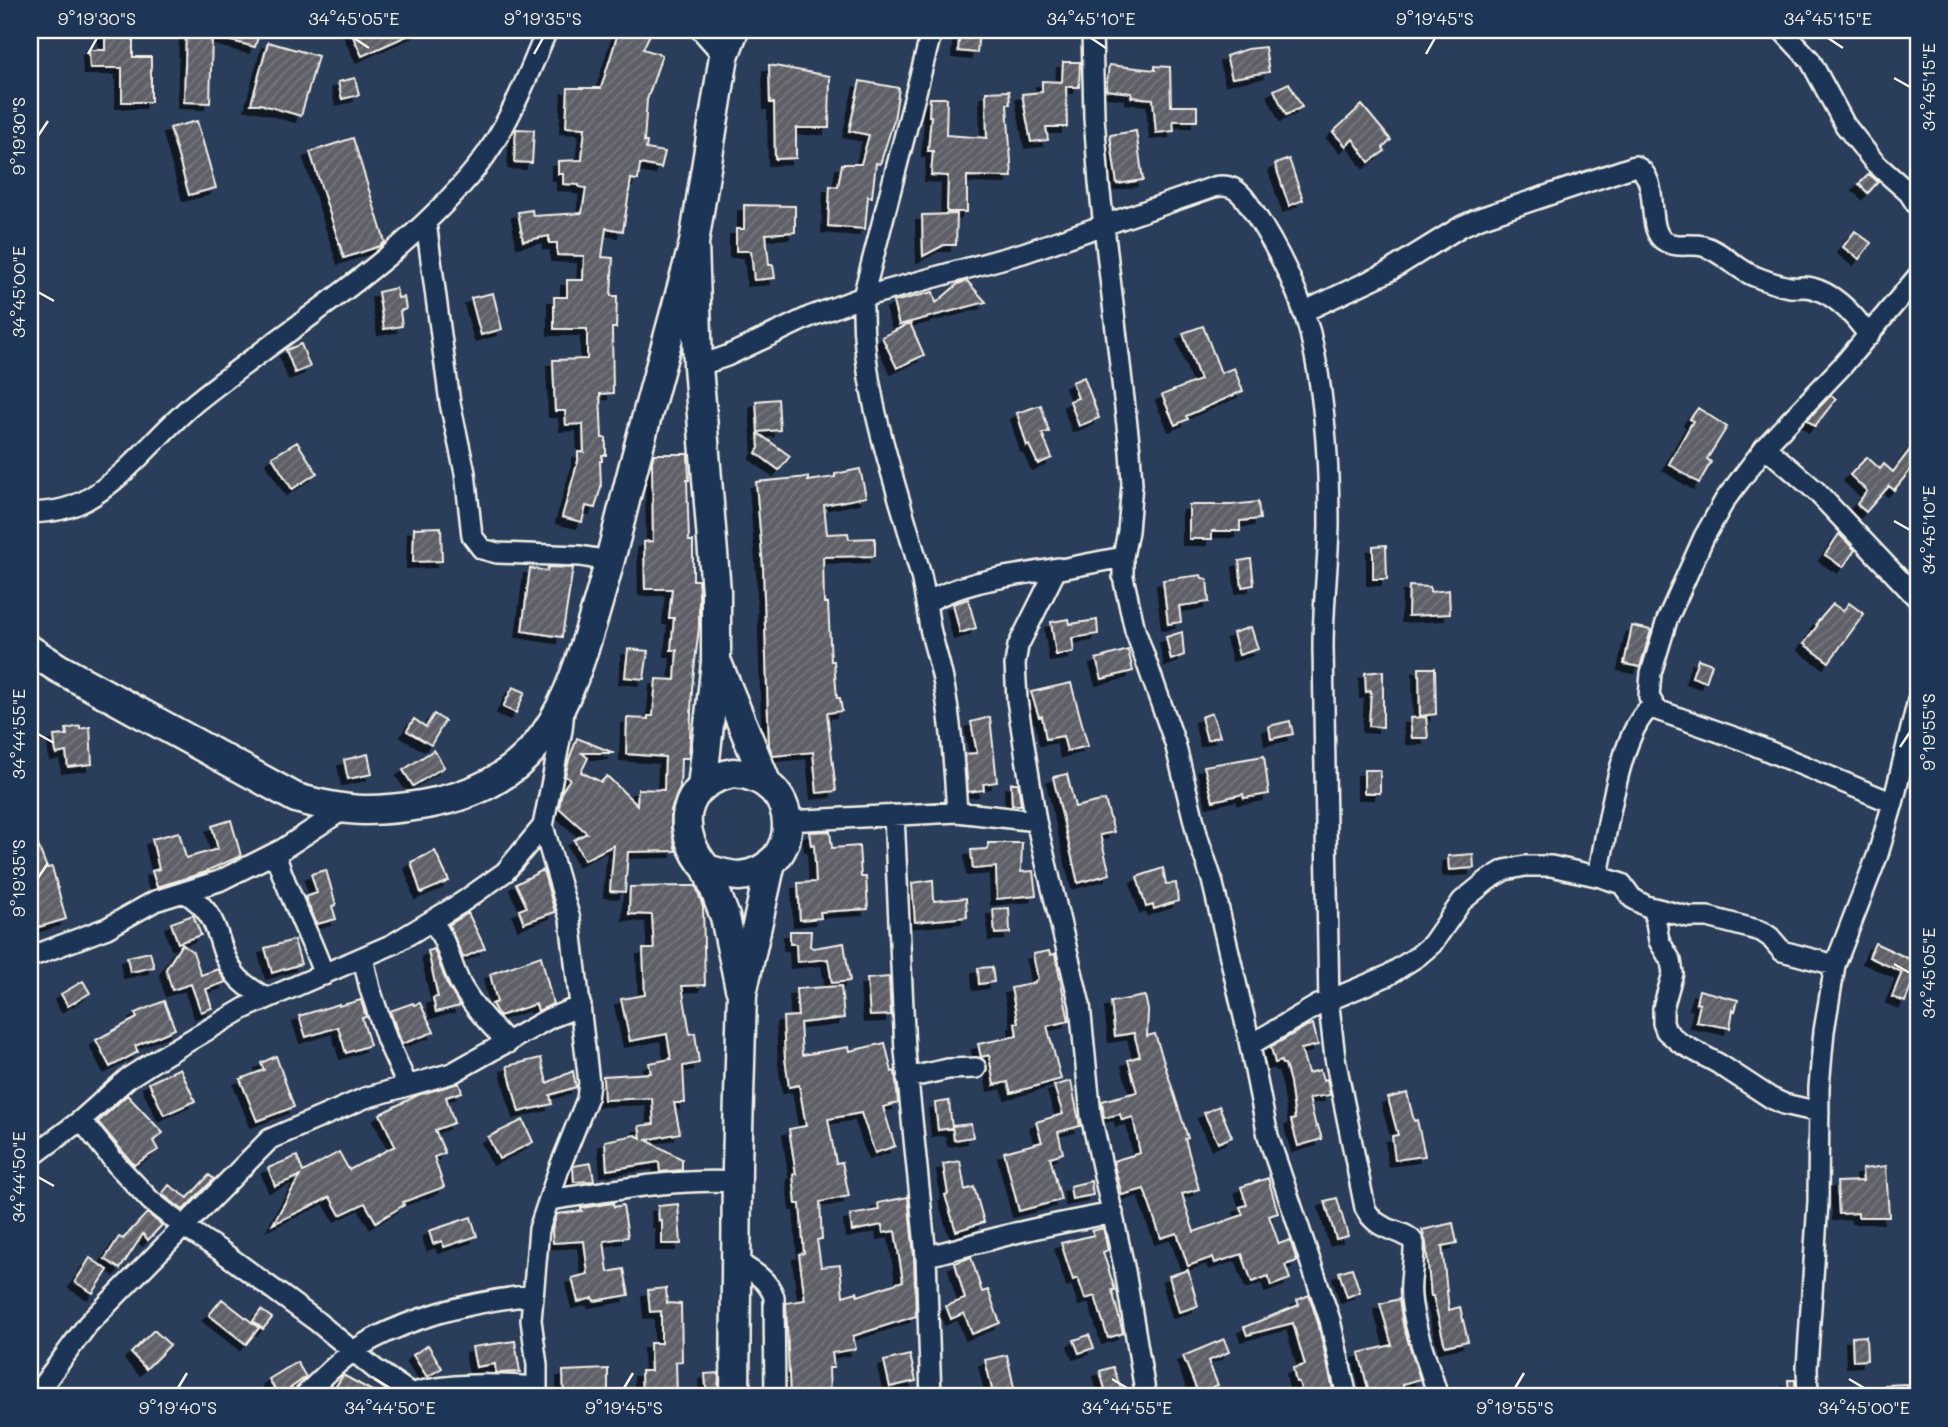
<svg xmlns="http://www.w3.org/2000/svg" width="1948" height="1427" font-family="Mali,sans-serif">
<defs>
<pattern id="building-hatch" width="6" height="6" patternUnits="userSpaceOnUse" patternTransform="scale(1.75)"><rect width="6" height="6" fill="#5e5f68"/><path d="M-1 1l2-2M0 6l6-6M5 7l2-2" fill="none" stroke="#76767e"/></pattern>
<filter id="shadow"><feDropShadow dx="-6" dy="6" stdDeviation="0" flood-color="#0009"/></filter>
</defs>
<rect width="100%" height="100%" fill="#2a3d5a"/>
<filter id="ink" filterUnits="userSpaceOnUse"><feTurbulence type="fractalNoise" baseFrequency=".0143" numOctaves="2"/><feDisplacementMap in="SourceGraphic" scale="14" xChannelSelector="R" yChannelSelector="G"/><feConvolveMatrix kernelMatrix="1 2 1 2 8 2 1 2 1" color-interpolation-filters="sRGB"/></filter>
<g filter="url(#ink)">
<path fill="url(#building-hatch)" stroke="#f4f1e8" stroke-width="2" filter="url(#shadow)" d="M105 30H133V57H151V102H122V68H90L89 50H105Z
M186 30H260L255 47 212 36 210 103 184 102Z
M350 30H420L362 56Z
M619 30H652L643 49 662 55 647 100 644 142H647L646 149 665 152 661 168 640 164 638 180 631 179 623 231 606 228 602 257 613 258 611 296H617L616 328H612L613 393 600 394 602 438H606V455H602V461H600L601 487 595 508 586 506 582 522 562 517 578 461V452H584L583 424 566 425 565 411H555L553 360 587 359V329H554V297H567V280H583L584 256 557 255V243H549V236L523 241 518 212 532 210 533 216 582 213 586 188 579 187V185L563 184V174H558V161L582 160 585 128 566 127 568 88H601Z
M960 30H979L977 53 958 51Z
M268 42 318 56 301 116 260 104H251Z
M1265 47 1269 72 1232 78 1226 56 1247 49Z
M1063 62H1080L1079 87H1066L1067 127H1046L1048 140 1031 142 1022 94 1042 92V81L1062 82Z
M769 65 830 76 829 128H796V158L775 159 774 103H770Z
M1109 65 1155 70V66L1170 67 1171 106H1197V121H1173L1174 131 1156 133 1153 99 1131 97 1132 93 1106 90Z
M355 78 359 95 342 99 338 82Z
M860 81 899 88 894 120 880 164 876 163 872 197 868 196 865 229 828 226 830 186 838 187 842 164H861L869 135 849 131Z
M1289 83 1302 107 1286 115 1274 90Z
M1009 91 1010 104H1007L1012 177 967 176V212H947L948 176 931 175 933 151H928L931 116H929L930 98H947L946 135 987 138 986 92Z
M1362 105 1391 140 1383 148 1385 151 1369 162 1353 139 1346 146 1333 132Z
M197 121 216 188 189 195 170 128Z
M516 129 534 130 532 163 514 162Z
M1136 131 1143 180 1117 184 1110 135Z
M353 138 385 242 380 246 344 258 310 152Z
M1289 159 1303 200 1289 206 1275 164Z
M1869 174 1878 182 1868 193 1859 184Z
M744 205 795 206V232L766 234 769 265H773L775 278 754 280 751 251H736V229H744Z
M957 214 956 245H944L923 256 922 215Z
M1855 231 1871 243 1859 259 1843 247Z
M967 281 986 302 899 325 893 302 933 292 936 303 958 284Z
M396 288 398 298 404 297 406 309 400 311 402 326 384 329 378 292Z
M493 293 502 329 481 335 471 298Z
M910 323 924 355 897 368 882 337Z
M1203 326 1221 373 1234 368 1243 391 1186 416 1188 419 1175 425 1162 395 1200 380 1183 333Z
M301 344 310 367 295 373 286 350Z
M1084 377 1099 418 1079 426 1070 401 1078 398 1072 382Z
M1831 395 1836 399 1815 426 1807 420Z
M778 399 780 430 758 432 756 401Z
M1041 405 1049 432 1042 433 1052 458 1038 464 1029 445 1027 446 1017 413Z
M1698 408 1727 427 1707 459 1711 462 1699 483 1669 464 1693 421 1690 419Z
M758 433 790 456 779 470 756 453 759 448Z
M1918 439V461L1894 490 1889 486 1866 512 1857 504 1867 491 1850 475 1867 457 1880 469 1884 464 1893 472Z
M297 442 317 473 292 489 272 457Z
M654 454H688L689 480H687L689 541H693V580H698L699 592V627L692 688 690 740 689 758H681L680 787 671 810V828L676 851 628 852 625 892 610 891 614 845 584 860 574 840 587 833 559 808 562 791 570 779 565 776 569 760 577 738 614 753H582L588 758 581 772 601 782 607 776 637 805 638 789 664 790 665 757 626 754 627 718 648 719V716H653L656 679 675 680 677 650H671L674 618H669L672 589H645L644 542 653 541 652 461Z
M860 469 866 497 824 505 827 534 848 533 849 539 875 538V556L823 557 824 603H828L831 661H834L837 698H840L842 711 827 713 836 791 817 793 813 752 773 756 769 745 763 567 756 482 808 477V481L835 477V474Z
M1258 502 1260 519 1240 521V531H1212V539H1189V505H1231Z
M441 527 442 561 413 562 414 528Z
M1839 534 1855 550 1843 567 1825 555Z
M1386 545 1387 579H1373V546Z
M1251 559 1254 585 1242 587 1239 561Z
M548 567 573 568 562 637 522 631 530 568 547 571Z
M1201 575 1202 578 1207 579 1209 602 1179 606 1181 622 1168 624 1163 580Z
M1409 586 1430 587V592L1449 590 1450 614 1408 616Z
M968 599 976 628 960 633 953 604Z
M1849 603 1864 614 1829 662 1804 644 1817 626 1816 624 1833 604 1843 611Z
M1069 619 1070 624 1097 620 1098 634 1072 638 1074 652 1056 655 1051 622Z
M1632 626 1651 630 1640 667 1624 664Z
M1251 627 1258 649 1239 655 1233 633Z
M1182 632 1184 655 1171 660 1166 637Z
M628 649 648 651 644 679 625 677Z
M1128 650 1133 671 1102 679 1096 659Z
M1698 659 1712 664 1706 682 1692 677Z
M1419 668H1435L1436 714 1420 716Z
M1383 671V727L1369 726 1371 691 1366 692 1365 673Z
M1071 683 1088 746 1067 751 1063 736 1046 739 1042 716 1039 717 1031 692Z
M513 687 525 692 516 713 503 707Z
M1212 713 1220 736 1207 740 1201 717Z
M434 714 445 721 431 745 407 731 414 719 426 727Z
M990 717 997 782 983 784 984 790 968 792 965 754 977 753 971 722Z
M1426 717 1428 738H1412L1410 718Z
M1290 721 1293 734 1271 739 1269 726Z
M80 726V729L90 727 92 764 68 767 66 752 56 754 54 736 67 735 66 729Z
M434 750 444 767 413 786 403 770Z
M368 754 372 774 348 779 344 760Z
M1264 756 1269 794 1244 798 1243 794 1213 801 1204 766Z
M1364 770H1380V793H1364Z
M1067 774 1075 807 1105 800 1114 832 1100 835 1110 874 1078 883 1053 777Z
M1011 783H1018L1021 805H1012Z
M231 820 241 856 208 870 209 871 157 887 152 871 159 869 152 839 179 832 186 858 218 849 212 826Z
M30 825 47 868 52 867 66 919 39 927 34 912 30 913Z
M830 831 832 848 859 846 861 877H866L868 909 820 912 821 918 800 920 798 883 816 882 814 844 811 845 809 832Z
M988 843H1022L1021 872 1033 871 1036 895 997 899 996 867 973 869 971 850 988 849Z
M435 851 449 881 421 893 411 862Z
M1473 854 1474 868 1449 870 1448 856Z
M1163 868 1166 884 1176 883 1178 901 1154 909 1153 905 1146 907 1137 877Z
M326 870 336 905 332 906 336 919 317 924 305 897 317 893 311 874Z
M543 870 555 912 524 923 519 910 527 907 516 884Z
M933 880 934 901 966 898 967 917 915 922 912 883Z
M688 886H696L703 907 705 985 682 986 690 1034 695 1033 699 1063 683 1066 685 1103H674L680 1133 646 1140 682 1159V1170L660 1172 659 1162 607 1170 605 1141 635 1135 641 1138 639 1126 654 1124 652 1098 604 1100 603 1076 651 1073 649 1063 671 1059 667 1034 630 1041 621 999 645 995 643 949H654L652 915 629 914 630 887Z
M1009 908 1010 933 995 934 993 909Z
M468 913 485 948 463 958 449 925Z
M193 915 201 935 178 943 171 923Z
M790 931H811L810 946 813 948 844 943 850 981 832 983 828 959 797 962 796 944H790Z
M294 940 301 964 272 973 265 948Z
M1875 943 1918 963V968L1905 1002 1892 997 1902 972 1869 957Z
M182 944 193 952 201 975 218 969 226 982 206 989 212 1008 201 1012 191 984 172 990 166 969Z
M434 949 447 984 460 1006 436 1012 433 998 438 997 428 951Z
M1049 951 1050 955 1055 954 1069 1021 1047 1026 1061 1079 1011 1093 1008 1082 994 1085 989 1055 981 1057 978 1044 1017 1036 1015 1023H1018L1011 988 1035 983V981L1038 980 1033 954Z
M150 952 154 967 130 972 127 957Z
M541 956 553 1004 538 1011 536 1004 499 1016 492 1004 497 1002 490 974Z
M992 967 994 982 979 984 978 968Z
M889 977 891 1015 870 1016 867 979Z
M83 981 90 993 68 1006 61 994Z
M841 986 844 1018 800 1023 802 1055 849 1047 850 1051 885 1043 892 1072 895 1071 898 1103 883 1107 895 1146 875 1153 861 1113 828 1119 836 1163 842 1162 849 1196 820 1202 822 1239 817 1240 821 1267 840 1265 843 1296 857 1292 858 1296 903 1281 895 1231 883 1233 882 1225 852 1231 850 1215 879 1210 878 1203 908 1197 914 1257 916 1316 853 1336 856 1349 832 1353 834 1368H829L830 1397H790L786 1303 805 1300 799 1254 804 1253 800 1204H796L793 1174H796L789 1129 806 1126 799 1085 789 1087 785 1058 783 1017 798 1016 796 989Z
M1699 990 1738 1000 1735 1011 1733 1010 1730 1028 1696 1022 1700 1004 1696 1003Z
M1145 996 1148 1010 1147 1036 1155 1034 1188 1138 1185 1139 1199 1189 1182 1194 1194 1232 1243 1215 1240 1207 1247 1205 1241 1187 1268 1178 1278 1213 1269 1216 1279 1244 1290 1240 1297 1261 1285 1265 1290 1279 1271 1286 1268 1276 1252 1282 1242 1254 1215 1263 1213 1257 1188 1266 1177 1233 1161 1238 1144 1189 1122 1195 1113 1161 1140 1153 1133 1117 1122 1120 1120 1114 1104 1118 1102 1101 1137 1092 1128 1060 1140 1056 1134 1033 1115 1036 1111 1002Z
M361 1000 366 1017 362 1018 370 1045 346 1053 338 1027 306 1037 299 1016 339 1004V1006Z
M164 1001 175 1029 135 1046 138 1052 110 1067 96 1040 137 1018 135 1013Z
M413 1003 414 1005 420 1003 434 1032 402 1044 390 1011Z
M1313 1024 1318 1045 1301 1049 1308 1073 1320 1070 1323 1080 1327 1079 1330 1095 1309 1098 1316 1127 1318 1126 1322 1139 1298 1146 1291 1120 1295 1119 1290 1082 1285 1064H1282L1281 1061 1275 1063 1271 1047 1307 1026Z
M276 1056 294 1107 257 1121 240 1079 264 1070 261 1063Z
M541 1058 547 1083 573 1071 576 1087 550 1095 552 1104 519 1112 507 1066Z
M180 1068 195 1101 164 1115 149 1083Z
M1071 1081 1080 1126 1058 1132 1063 1153 1050 1157 1061 1200 1019 1211 1004 1152 1042 1142 1036 1122 1063 1114 1054 1086Z
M459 1083 462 1092 446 1097 454 1123 435 1130 445 1153 434 1157 444 1187 403 1202 404 1205 376 1222 365 1203 340 1215 330 1197 273 1224 300 1176 275 1186 268 1168 297 1156 303 1172 339 1152 349 1170 395 1146 380 1114 418 1095Z
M1407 1093 1414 1121 1417 1120 1425 1156 1395 1160 1392 1136 1398 1135 1388 1098Z
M127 1095 163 1133 153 1141 158 1150 134 1165 98 1122Z
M949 1101 952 1128 938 1130 935 1103Z
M1219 1106 1232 1137 1218 1143 1204 1113Z
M523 1120 533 1142 499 1159 488 1137Z
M971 1124 973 1137 954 1140 952 1126Z
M960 1161 965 1190 974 1187 984 1222 956 1231 945 1195 948 1194 943 1164Z
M591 1163 594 1181 574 1182 573 1166Z
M1886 1166 1889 1217H1858V1213L1839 1214 1837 1182 1863 1181 1862 1169Z
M209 1175 214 1179 183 1210 162 1194 169 1185 188 1198Z
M1091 1181 1093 1195 1072 1199 1070 1186Z
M1337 1198 1348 1236 1336 1239 1325 1201Z
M613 1203 614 1207 623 1205 628 1237 604 1241 608 1272 624 1269 629 1295 594 1301 593 1298 578 1302 572 1278 588 1274 584 1241 553 1243 552 1230 557 1214 582 1211 581 1208Z
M678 1204 681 1244H662V1221H659L658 1206Z
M147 1213 162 1225 148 1240 143 1234 120 1269 105 1259 119 1237 123 1239Z
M471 1217 477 1236 444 1247 442 1241 433 1244 429 1231Z
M1453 1223 1457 1243 1442 1246 1449 1310 1460 1307 1468 1341 1445 1346 1433 1296H1431L1426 1243 1422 1230Z
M1103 1228 1108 1250 1103 1252 1115 1290H1112L1123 1333 1108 1338 1095 1296 1085 1299 1078 1278 1073 1280 1061 1243 1094 1235 1092 1231Z
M971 1257 982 1292 988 1290 1000 1323 972 1334 964 1313 951 1319 946 1306 965 1299 955 1263Z
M90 1258 108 1270 93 1293 75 1282Z
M1352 1268 1360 1292 1347 1297 1339 1272Z
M1188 1270 1198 1306 1179 1312 1169 1276Z
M666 1288 667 1303 681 1304 682 1361 676 1362 677 1397H642L641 1371H651L650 1343H661V1311L650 1312 648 1290Z
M1309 1295 1318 1323 1334 1394 1324 1397H1303L1299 1382H1296L1293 1368 1305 1365 1293 1323 1247 1335 1244 1327 1299 1305 1297 1300Z
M222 1299 259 1328 246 1344 209 1315Z
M1399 1299 1403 1325 1420 1379 1403 1384 1402 1397H1370L1359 1353 1392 1345 1380 1304Z
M261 1310 272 1318 263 1329 253 1321Z
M154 1330 170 1345 146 1369 131 1353Z
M1089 1335 1094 1348 1079 1353 1074 1340Z
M1866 1336 1867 1360 1853 1361 1852 1337Z
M1224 1339 1229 1352 1208 1361 1218 1385 1198 1393 1183 1356Z
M515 1341 520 1372 496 1373 495 1364 476 1367 472 1347Z
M428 1345 442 1368 427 1377 413 1355Z
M910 1355 916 1381 890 1387 884 1361Z
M1007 1355 1016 1397H994L985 1360Z
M297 1362 306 1377 279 1396 269 1379Z
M1113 1367 1121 1389 1106 1393 1100 1371Z
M608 1369V1397H564L563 1371Z
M719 1373 718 1397H707L705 1374Z
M343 1375 383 1397H351L335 1388Z
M1788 1380H1795L1796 1397H1789Z
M1907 1384 1908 1397H1886L1885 1385Z"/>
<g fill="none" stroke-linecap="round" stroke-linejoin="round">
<defs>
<path id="minor" d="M701 30 724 56
M932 30 863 297C860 393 897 484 921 576 925 593 927 611 930 628 934 647 941 666 944 685 952 727 954 769 957 812
M1092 30 1094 117 1099 183 1130 451 1132 484 1128 531 1123 557V577L1135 630 1175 743 1198 838 1212 880 1245 1021 1268 1136 1330 1320 1347 1397
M1782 30 1810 60 1845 125 1875 163 1909 193 1918 207
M426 222 450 403 465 473 472 536 482 549 497 553 580 556 610 561
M1303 312 1386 273 1462 226 1480 218 1635 166C1663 178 1643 231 1666 242 1677 248 1691 243 1703 246 1722 251 1736 269 1754 276 1766 281 1778 285 1790 287 1797 288 1805 286 1812 288 1836 294 1855 316 1869 336
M698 366 727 356 809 317 863 297 1023 253 1214 187C1230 183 1239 190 1248 203 1274 242 1298 287 1310 333 1325 395 1329 461 1329 525 1328 566 1323 607 1323 648L1329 1006 1335 1058 1365 1208C1379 1235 1404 1227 1414 1243 1415 1261 1409 1278 1411 1297 1414 1331 1429 1364 1438 1397
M1765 447 1816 491 1918 599
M30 513C51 512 67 510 86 500 127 477 159 432 197 401 292 325 399 263 477 167 507 130 529 73 547 30
M1123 557 1056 570 1018 646 1015 664 1017 700 1036 821 1080 1005 1091 1116 1125 1271 1146 1397
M926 603C964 580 1015 576 1058 568
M1653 706C1620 726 1607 833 1599 870L1601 877 1622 884 1632 898 1646 906 1689 917H1708L1761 931 1770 937 1782 951 1835 965
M1893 803 1742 740 1657 710 1649 697 1651 673 1667 620 1704 537 1725 500 1765 447 1844 364 1918 276
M894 815 905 1051 926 1256 931 1397
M787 821 957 812 1036 821
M275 853C288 895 309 933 324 975
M184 892C226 918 212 942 235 974 243 985 255 991 266 998
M1654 909 1659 941 1671 961 1673 973 1663 1008V1023L1666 1031 1680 1043 1719 1064 1771 1098 1784 1104 1819 1112
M432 921C448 941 450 965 462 987 474 1008 491 1026 508 1043
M30 957 107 928 155 901 219 881 283 849 335 815 348 810
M363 958 370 989 387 1040 407 1085
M1250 1045 1318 1005 1387 976 1418 956 1432 944 1462 901 1488 880 1505 870 1525 866H1551L1601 877
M907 1078 948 1069 976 1068
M81 1120 118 1166 151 1201 184 1227 221 1251 315 1320 375 1369 406 1390 410 1397
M30 1158 81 1120 128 1078 153 1062 245 1008 393 944 461 903 505 872 543 826 562 730 564 709
M549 1200C612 1191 673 1178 737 1182
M926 1256C951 1251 975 1243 1000 1237 1037 1227 1075 1220 1113 1213
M737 1262C752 1271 768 1279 774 1297L775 1397
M409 1394C449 1382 496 1384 537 1387
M34 1397 88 1324 270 1139 365 1098 452 1073 550 1018 581 1006
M303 1397C324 1376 346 1353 373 1339 421 1314 479 1301 532 1295
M537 1397V1365L531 1320 539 1229 559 1169 587 1099 589 1083 570 919 543 826
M1808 1397 1807 1368 1818 1202 1819 1087 1824 1031 1835 965 1878 854 1893 803 1918 700"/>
<path id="secondary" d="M30 650 58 668 296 798C346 812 371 813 421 805 531 787 562 723 591 626 605 581 617 534 628 488 649 406 672 324 694 243
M718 665 766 782
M733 773C803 776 805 870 739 876 729 876 717 872 707 869 675 832 679 784 733 773Z
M702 787 716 662V591L698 366 694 243 724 56 734 30
M707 869 725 917 740 988
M735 1397 737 1166 742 994 771 862"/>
</defs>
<use href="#minor" stroke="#f4f1e8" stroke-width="24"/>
<use href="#secondary" stroke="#f4f1e8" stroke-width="33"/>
<use href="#minor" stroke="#1d3557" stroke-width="19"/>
<use href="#secondary" stroke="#1d3557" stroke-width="28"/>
</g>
</g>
<path fill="none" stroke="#f4f1e8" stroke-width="2.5" d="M354 38 369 48M1091 38 1106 48M1828 38 1843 48M88 54 97 38M534 54 543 38M1426 54 1435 38M1894 78 1910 87M38 136 48 121M38 292 54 301M1894 521 1910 530M38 734 54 743M1900 747 1910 732M38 878 48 863M1894 964 1910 973M38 1177 54 1186M375 1379 390 1388M1112 1379 1127 1388M1849 1379 1864 1388M178 1388 187 1373M624 1388 633 1373M1515 1388 1524 1373"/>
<rect width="1948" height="1427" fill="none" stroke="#1d3557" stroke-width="77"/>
<rect x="38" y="38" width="1872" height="1350" fill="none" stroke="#f4f1e8" stroke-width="2.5"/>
<g font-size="18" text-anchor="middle" fill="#f4f1e8">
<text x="97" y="25">9°19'30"S</text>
<text x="354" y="25">34°45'05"E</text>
<text x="543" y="25">9°19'35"S</text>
<text x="1091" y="25">34°45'10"E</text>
<text x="1435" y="25">9°19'45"S</text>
<text x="1828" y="25">34°45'15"E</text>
<text transform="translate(1929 87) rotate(-90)" y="6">34°45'15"E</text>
<text transform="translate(19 136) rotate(-90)" y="6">9°19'30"S</text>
<text transform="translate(19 292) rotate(-90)" y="6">34°45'00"E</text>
<text transform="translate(1929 530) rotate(-90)" y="6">34°45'10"E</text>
<text transform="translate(1929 732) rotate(-90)" y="6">9°19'55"S</text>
<text transform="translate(19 734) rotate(-90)" y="6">34°44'55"E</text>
<text transform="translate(19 878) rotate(-90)" y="6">9°19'35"S</text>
<text transform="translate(1929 973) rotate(-90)" y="6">34°45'05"E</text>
<text transform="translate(19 1177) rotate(-90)" y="6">34°44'50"E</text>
<text x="178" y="1414">9°19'40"S</text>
<text x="390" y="1414">34°44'50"E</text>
<text x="624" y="1414">9°19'45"S</text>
<text x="1127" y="1414">34°44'55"E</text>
<text x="1515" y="1414">9°19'55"S</text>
<text x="1864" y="1414">34°45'00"E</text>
</g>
</svg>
